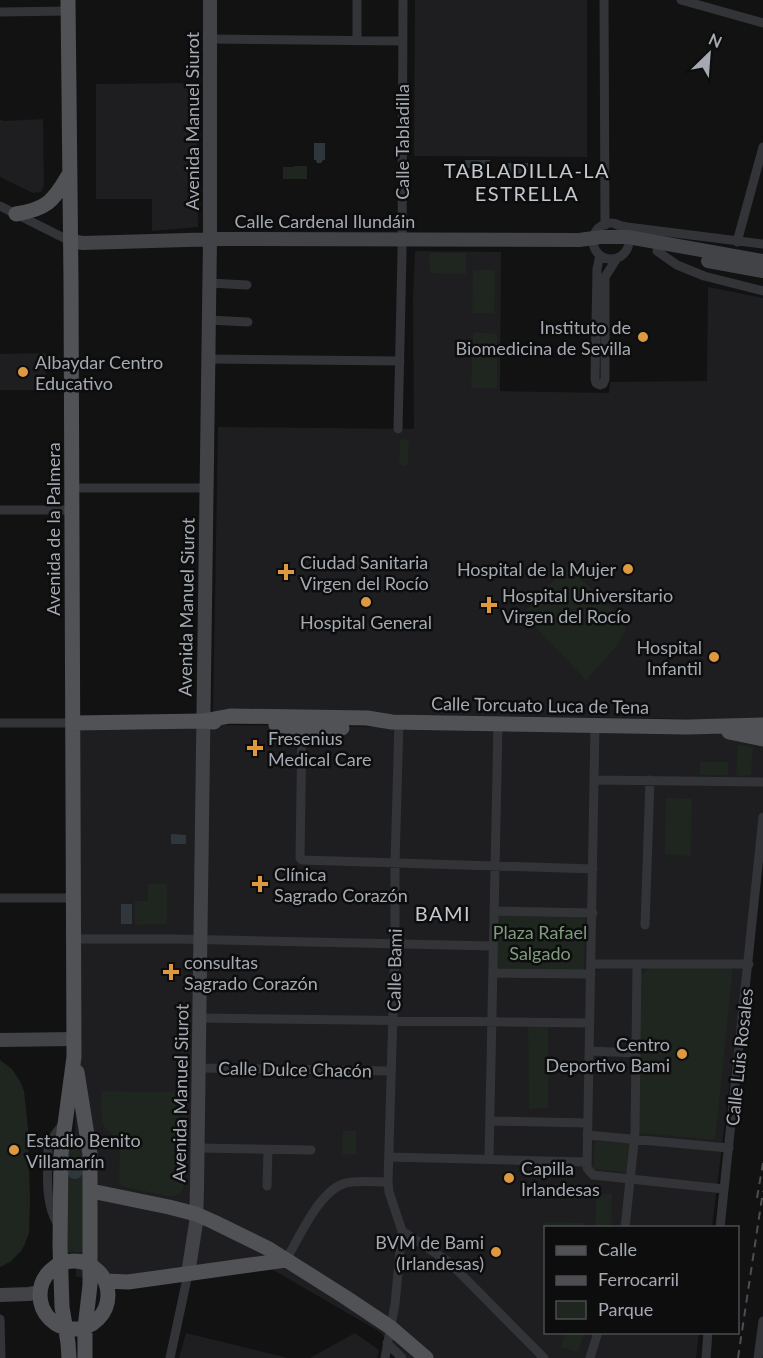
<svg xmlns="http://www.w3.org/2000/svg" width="763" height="1358" font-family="Lato,sans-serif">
<rect width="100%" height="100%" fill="#121213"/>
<path fill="#1e1e20" d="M415 0H587V157L414 156Z
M197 83 198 227 152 231V199H96V84Z
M0 119 4 121 43 119 44 186 41 192 33 193 0 177Z
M415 251 501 252 500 391 609 393 610 382 707 381 708 287 763 298V720L213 712 218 427 414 429 413 297Z
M46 353V390H0V354Z
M73 723 763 732V812L712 1227 546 1228V1332L699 1333 696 1358H408L377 1330 273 1270 76 1277Z
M186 1333 288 1358H179Z
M355 1333 379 1350 377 1358H310Z"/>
<path fill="#1f251f" d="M294 166H307V179H283V167H294Z
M429 253H466V274L430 273Z
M473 270H495L494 313H472Z
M473 332 497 334V388H471Z
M403 439 407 440 409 443 408 463 404 466 401 465 399 462 400 443V440Z
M567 566 625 620 626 629 617 646 586 680 523 614Z
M738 745 753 747 751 775 736 776Z
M700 762H728V775H700Z
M666 798 692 799 691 856 665 854Z
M148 884H167V924L135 925V901H148Z
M496 912 585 914 584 972 495 970Z
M650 967 733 968 715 1140 639 1133 641 976Z
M528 1026 548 1027V1108L529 1109Z
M0 1060 12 1069 20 1081 24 1091 28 1128 30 1200 29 1233 24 1246 21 1251 10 1262 0 1267Z
M101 1091 188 1092 184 1187 181 1193 172 1197 124 1187 119 1182 120 1142 105 1128 102 1122Z
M343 1131H356V1155L342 1154Z
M75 1133C76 1134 78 1134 78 1136 87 1147 83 1233 83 1252L66 1253 65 1183 69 1136Z
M595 1141 629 1143 626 1172 593 1169Z
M596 1193 612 1194 611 1227H595Z
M543 1222 585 1223V1227L546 1228 545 1241H543Z
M566 1332 584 1333 578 1352 561 1347Z"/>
<path fill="#2f373c" d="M314 143H325V160H323L321 163H317L316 160H314Z
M465 160H490V169L465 168Z
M508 163H529V175L508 174Z
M171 834 186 835V844H171Z
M121 904H132V924H121Z
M67 1171a8 8 0 1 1 16 0a8 8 0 1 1-16 0Z"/>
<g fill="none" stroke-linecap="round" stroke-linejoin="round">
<path stroke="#333438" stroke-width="9" d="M604 0 605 225
M681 0 763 23
M0 12 68 11
M210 39 403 41
M357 41V0
M0 206 70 241
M593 241a18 18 0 1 1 36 0a18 18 0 1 1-36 0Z
M617 225 627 227 763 244
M737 242 763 147
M657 251 677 265 704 276 763 291
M600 255 597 269 595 379 596 383 600 385 603 384 605 379V277L617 258
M209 283 247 285
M208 320 248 322
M207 359 400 361
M398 429 402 254 403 0
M72 488H206
M0 510H72
M0 723H73
M595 725 587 1168 593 1175 724 1189
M302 728 300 858 302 860 593 869
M595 780 763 782
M0 898H73
M494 911 593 913
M645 925 650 780
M73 939H176L493 946
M591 964H749
M493 973 591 974
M199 1018 590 1023
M590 1051 636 1053
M198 1068 391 1071
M490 1121 588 1123
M587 1135 729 1148
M197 1148 311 1150
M389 1157 587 1162
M489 1159 498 724
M267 1186 268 1150
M58 1225C44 1202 48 1172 48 1147L51 1140 62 1125
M625 1228 635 1133 637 964
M720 1228 763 817
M402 1231 449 1262 544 1358
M286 1260C299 1238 320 1189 346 1183 356 1180 377 1182 388 1182
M0 1319 1 1358
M387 1343 402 1358
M170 1358 188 1274
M385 1358 395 1304 402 1231 389 1192 388 1182 395 945V863L399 722
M590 1358 598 1332
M706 1358 708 1332
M758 1358 763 1321"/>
<path stroke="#414347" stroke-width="14" d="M70 241 83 243 221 239 579 240 601 237H628L763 261
M708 261 763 271
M0 1040 74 1039
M188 1274 196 1223 197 1188 210 239V0
M0 1295 29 1294 40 1292"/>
<path stroke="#505256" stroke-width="15" d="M68 0 71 281 74 1057 61 1154 60 1246 62 1307 68 1343 69 1358
M16 214C46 209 53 202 68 176
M203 721 230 716 367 718 392 722 687 727 763 725
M73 723 203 721 214 722
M276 725 302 728H342
M729 732 763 739
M77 1072 90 1154V1285L85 1328V1358
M91 1191 169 1207 196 1214 214 1222 269 1249 345 1297 390 1327 426 1358
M40 1295a34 34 0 1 1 68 0a34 34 0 1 1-68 0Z
M105 1281 128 1282 286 1260"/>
<path stroke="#4c4e52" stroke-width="2" stroke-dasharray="8 6" stroke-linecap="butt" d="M757 1198 763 1163
M738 1358 763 1191"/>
</g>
<g fill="#dd9940" stroke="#0d0d0e" stroke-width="2">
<circle cx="643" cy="337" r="6"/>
<circle cx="23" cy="372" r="6"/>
<circle cx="628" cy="569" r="6"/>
<path d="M283 563h6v6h6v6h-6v6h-6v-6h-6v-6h6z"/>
<circle cx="366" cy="602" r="6"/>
<path d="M486 596h6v6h6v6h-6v6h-6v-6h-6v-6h6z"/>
<circle cx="714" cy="657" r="6"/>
<path d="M252 739h6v6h6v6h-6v6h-6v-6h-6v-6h6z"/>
<path d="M257 875h6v6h6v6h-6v6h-6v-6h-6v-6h6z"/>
<path d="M168 963h6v6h6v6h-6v6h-6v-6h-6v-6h6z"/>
<circle cx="682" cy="1054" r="6"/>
<circle cx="14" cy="1150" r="6"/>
<circle cx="509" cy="1178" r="6"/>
<circle cx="496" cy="1252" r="6"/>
</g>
<g text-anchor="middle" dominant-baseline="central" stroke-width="5" stroke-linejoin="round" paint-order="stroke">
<g font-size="18" fill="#a5aab2" stroke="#0d0d0e">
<text transform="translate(192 121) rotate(-90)">Avenida Manuel Siurot</text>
<text transform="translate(402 142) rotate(-90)">Calle Tabladilla</text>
<text x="325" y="221">Calle Cardenal Ilundáin</text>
<text transform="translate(53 529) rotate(-90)">Avenida de la Palmera</text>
<text transform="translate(186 607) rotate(-89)">Avenida Manuel Siurot</text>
<text transform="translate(540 705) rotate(1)">Calle Torcuato Luca de Tena</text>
<text transform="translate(394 970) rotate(-89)">Calle Bami</text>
<text transform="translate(739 1057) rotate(-84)">Calle Luis Rosales</text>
<text transform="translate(295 1069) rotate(1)">Calle Dulce Chacón</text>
<text transform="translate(180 1093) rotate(-89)">Avenida Manuel Siurot</text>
</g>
<g font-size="18" fill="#a5aab2" stroke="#0d0d0e" text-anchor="start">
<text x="631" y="327" text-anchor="end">Instituto de<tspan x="631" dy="21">Biomedicina de Sevilla</tspan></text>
<text x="35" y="362">Albaydar Centro<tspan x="35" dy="21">Educativo</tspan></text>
<text x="300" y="562">Ciudad Sanitaria<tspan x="300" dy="21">Virgen del Rocío</tspan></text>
<text x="616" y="569" text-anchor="end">Hospital de la Mujer</text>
<text x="502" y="595">Hospital Universitario<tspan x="502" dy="21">Virgen del Rocío</tspan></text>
<text x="366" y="622" text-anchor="middle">Hospital General</text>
<text x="702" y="647" text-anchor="end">Hospital<tspan x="702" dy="21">Infantil</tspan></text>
<text x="268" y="738">Fresenius<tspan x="268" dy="21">Medical Care</tspan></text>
<text x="274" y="874">Clínica<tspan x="274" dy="21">Sagrado Corazón</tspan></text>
<text x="184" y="962">consultas<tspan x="184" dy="21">Sagrado Corazón</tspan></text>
<text x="670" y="1044" text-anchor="end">Centro<tspan x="670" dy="21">Deportivo Bami</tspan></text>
<text x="26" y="1140">Estadio Benito<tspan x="26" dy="21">Villamarín</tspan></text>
<text x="521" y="1168">Capilla<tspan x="521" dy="21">Irlandesas</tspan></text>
<text x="484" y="1242" text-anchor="end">BVM de Bami<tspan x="484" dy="21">(Irlandesas)</tspan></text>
</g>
<g font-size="18" fill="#7f9b7d" stroke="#0d0d0e">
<text x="540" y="932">Plaza Rafael<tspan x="540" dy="21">Salgado</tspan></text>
</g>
<g font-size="20" letter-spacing="1.5" fill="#c5c9cf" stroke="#0d0d0e">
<text x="527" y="170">TABLADILLA-LA<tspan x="527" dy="23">ESTRELLA</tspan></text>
<text x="443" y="913">BAMI</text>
</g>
</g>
<rect x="544" y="1226" width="195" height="108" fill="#0d0d0e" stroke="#4a4c50" stroke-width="1.5"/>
<rect x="556" y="1246" width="30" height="9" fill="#505256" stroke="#4a4c50" stroke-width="1.5"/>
<text x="598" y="1256" font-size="18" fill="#a5aab2">Calle</text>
<rect x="556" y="1276" width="30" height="9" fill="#4c4e52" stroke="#4a4c50" stroke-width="1.5"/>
<text x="598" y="1286" font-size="18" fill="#a5aab2">Ferrocarril</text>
<rect x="556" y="1301" width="30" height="18" fill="#1f251f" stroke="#4a4c50" stroke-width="1.5"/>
<text x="598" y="1316" font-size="18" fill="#a5aab2">Parque</text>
<g transform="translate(709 54) rotate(25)" stroke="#0d0d0e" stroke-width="4.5" paint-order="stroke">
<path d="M0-4.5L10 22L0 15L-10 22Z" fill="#a5aab2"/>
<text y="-9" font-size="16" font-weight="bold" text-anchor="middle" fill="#a5aab2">N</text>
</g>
</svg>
